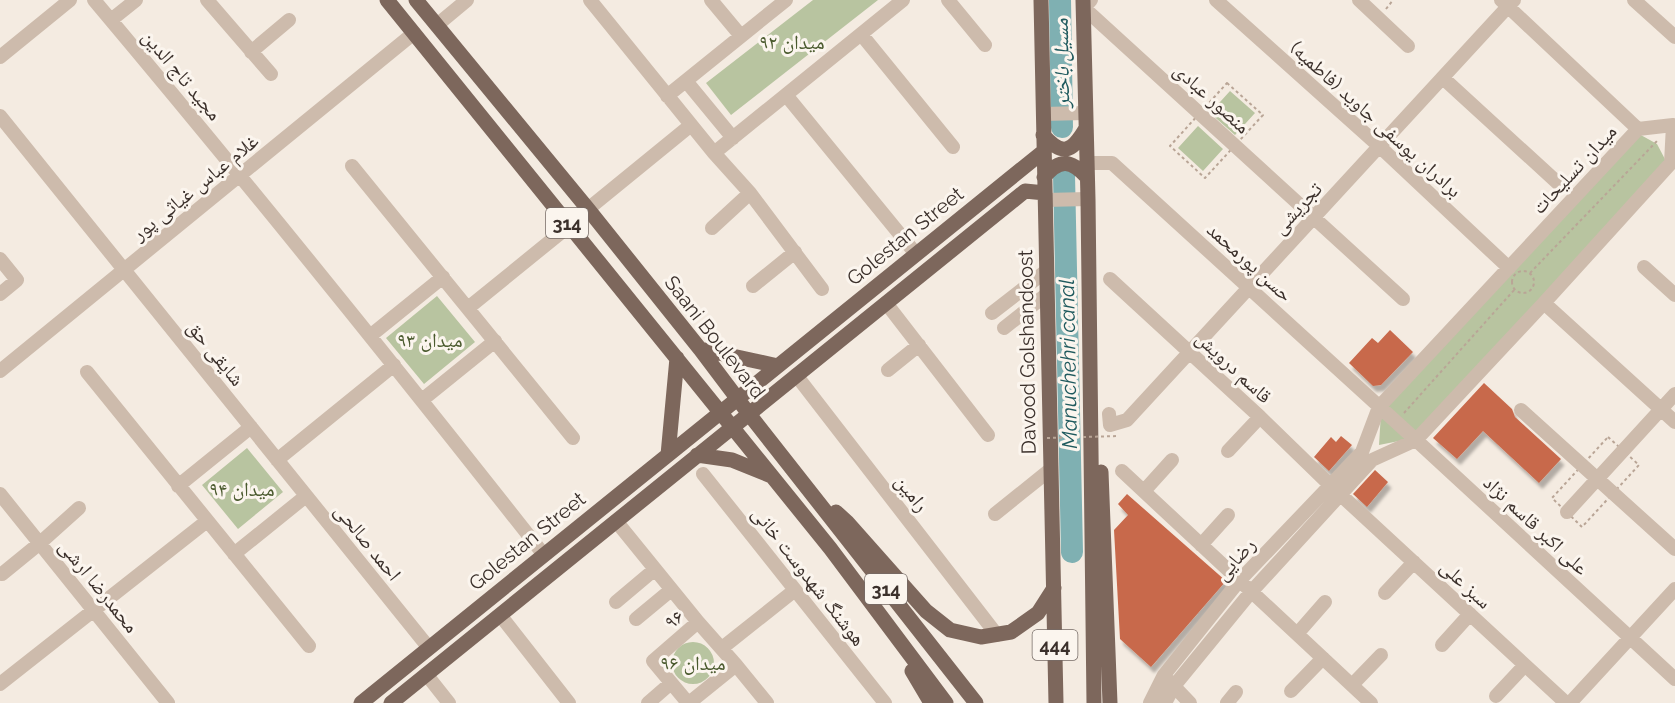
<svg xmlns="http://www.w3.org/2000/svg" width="1675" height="703" font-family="Raleway,'Noto Naskh Arabic',sans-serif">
<defs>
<filter id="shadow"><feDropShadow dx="3.5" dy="6" stdDeviation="1.5" flood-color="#0004"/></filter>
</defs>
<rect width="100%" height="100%" fill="#f4ebe1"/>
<path fill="#b8c4a0" d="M813 0H878L731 115 706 83Z
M1230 91 1255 113 1235 135 1210 113Z
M1198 126 1223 149 1203 171 1178 148Z
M1639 134 1657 144 1667 163 1409 439 1379 445 1381 413Z
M437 296 475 342 424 384 386 338Z
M247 448 283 492 238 529 202 485Z
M672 663a21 21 0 1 1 42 0a21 21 0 1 1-42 0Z"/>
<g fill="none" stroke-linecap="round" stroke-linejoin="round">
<path stroke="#7fb0b2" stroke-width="22" d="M1060 0 1062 127
M1064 175 1072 552"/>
</g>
<path fill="#c8694b" filter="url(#shadow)" d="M1390 330 1413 352 1381 385 1373 386 1349 363 1372 338 1378 343Z
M1484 383 1512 409 1515 417 1561 459 1539 483 1483 431 1457 459 1433 438Z
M1341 436 1352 445 1329 471 1314 457 1331 437 1336 442Z
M1375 470 1388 482 1367 507 1353 494Z
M1127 494 1226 581 1151 667 1120 639 1114 530 1128 515 1118 504Z"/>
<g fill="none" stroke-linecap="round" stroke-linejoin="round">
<path stroke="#b9a596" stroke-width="2" stroke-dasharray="3 3" stroke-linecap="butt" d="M1386 9 1393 0
M1227 83 1263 115 1205 178 1170 146Z
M1512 282a11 11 0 1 1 22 0a11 11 0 1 1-22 0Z
M1530 273 1657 141
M1404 413 1515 289
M1608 437 1639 465 1582 527 1552 498Z"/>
<path stroke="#cdbbac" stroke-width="14" d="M94 0C247 182 397 368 544 555
M207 0 271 74
M590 0 714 153 750 193 822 289
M711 0 741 36
M948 0 985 45
M1091 0 1084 8 1403 299
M1216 0 1379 146 1509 268
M1359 0 1408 46
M1501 0 1638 129
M1634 0 1675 37
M111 20 136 0
M437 25 467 0
M861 34 953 147
M251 52 289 20
M0 57 70 0
M1443 78 1560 185
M686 81 733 138
M786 95 916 254
M667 96 786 0
M1043 114 1085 113
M0 116 429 648
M714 153 903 0
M1086 163H1112L1416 440 1675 679
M352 166 573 438
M1045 200 1088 199
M588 209 691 125
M712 228 750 193
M0 259 17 280 0 294
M1644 267 1675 295
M1110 279 1260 417 1330 485 1566 703
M753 286 795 252
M886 303 988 435
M1544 303 1675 422
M468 308 569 226
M992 313 1046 271
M1004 328 1047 294
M370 336 443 277
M888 370 919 345
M0 371 414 33
M87 372 309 646
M796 375 997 635
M422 400 495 341
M1521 410 1675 549
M1109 414 1110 425 1127 420 1514 0
M1228 451 1260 417
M277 460 394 365
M1122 471 1371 703
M703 474 885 703
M178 486 251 427
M1144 491 1172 460
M0 494 168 703
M1567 512 1675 394
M995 514 1051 469
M616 521 698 622
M1201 545 1228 515
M234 554 306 496
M2 574 40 543 79 508
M1385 593 1414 562
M616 602 654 570
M500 615 569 703
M636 619 671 590
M1297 634 1325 602
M1442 645 1470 614
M722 648 795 590
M736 665 767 703
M426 674 449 703
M1169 681 1190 703
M0 684 207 521
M1352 685 1381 655
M1291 691 1323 658
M1496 696 1525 665
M648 703 671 683
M688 703 653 661 698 622 736 665 689 703
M1150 703 1164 675 1239 581 1362 452 1379 407 1638 129 1673 125
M1165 703 1174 686 1251 592 1372 460 1416 440 1544 303 1671 163 1673 125
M1227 703 1236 692
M1570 703 1675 589"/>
<path stroke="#7d675c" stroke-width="15" d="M387 0 830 548 946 703
M416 0 588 209 700 349 749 414 976 703
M1041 0 1056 703
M1083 0 1088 199 1094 703
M1043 135C1062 156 1071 153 1085 130
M1044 177C1060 158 1071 160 1087 177
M700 349 778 366
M668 455 677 358
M697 455 732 460 769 475
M1101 472 1110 703
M836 512 847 522 926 611 950 630 981 637 1011 632 1038 613 1054 588
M912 671 931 703
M361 703 1044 151
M391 703 1025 191 1045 193"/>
<path stroke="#b9a596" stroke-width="2" stroke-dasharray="3 3" stroke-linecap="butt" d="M1047 438 1119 436"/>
</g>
<g text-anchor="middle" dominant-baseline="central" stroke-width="6" stroke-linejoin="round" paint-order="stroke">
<g fill="#fbf5ee" stroke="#756b66" stroke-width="1.5">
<rect x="546" y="208" width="42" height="30" rx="4.5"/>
<rect x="865" y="574" width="42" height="30" rx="4.5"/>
<rect x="1032.5" y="630" width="45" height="30" rx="4.5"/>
</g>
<g font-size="18" font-weight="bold" fill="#3b302b">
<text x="567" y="223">314</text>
<text x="886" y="589">314</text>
<text x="1055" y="645">444</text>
</g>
<g font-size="20" fill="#4a5a2e" stroke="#fbf5ee">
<text x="792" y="42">میدان ۹۲</text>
<text x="430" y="340">میدان ۹۳</text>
<text x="242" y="489">میدان ۹۴</text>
<text x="693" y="663">میدان ۹۶</text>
</g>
<g font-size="20" fill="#3b302b" stroke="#fbf5ee">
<text transform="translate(182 75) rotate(50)">مجید تاج الدین</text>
<text transform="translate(1212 98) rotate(42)">منصور عبادی</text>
<text transform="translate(1376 119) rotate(42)">برادران یوسفی جاوید (فاطمیه)</text>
<text transform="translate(1574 169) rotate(-47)">میدان تسلیحات</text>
<text transform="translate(195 187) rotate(-39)">غلام عباس غیاثی ‌پور</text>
<text transform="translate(1297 208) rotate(-47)">تجریشی</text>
<text transform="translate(905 236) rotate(-39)">Golestan Street</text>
<text transform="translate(1250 262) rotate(42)">حسن پورمحمد</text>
<text transform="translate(715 337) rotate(52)">Saani Boulevard</text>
<text transform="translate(1027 352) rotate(-91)">Davood Golshandoost</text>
<text transform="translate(216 353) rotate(51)">شایقی حق</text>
<text transform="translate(1234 367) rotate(43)">قاسم درویش</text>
<text transform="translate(912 493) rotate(52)">رامین</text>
<text transform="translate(1536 525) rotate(43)">علی اکبر قاسم نژاد</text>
<text transform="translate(527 541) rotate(-39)">Golestan Street</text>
<text transform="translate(368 542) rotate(51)">احمد صالحی</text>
<text transform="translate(1235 559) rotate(-48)">رضایی</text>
<text transform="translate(809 576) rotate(52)">هوشنگ شهدوست خانی</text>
<text transform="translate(1466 584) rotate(43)">سبز علی</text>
<text transform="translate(99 586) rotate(51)">محمدرضا ارشی</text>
<text transform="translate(674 619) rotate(-36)">۹۶</text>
</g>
<g font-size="21" font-style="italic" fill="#1f5a5e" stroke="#fbf5ee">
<text transform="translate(1061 63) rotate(-91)">مسیل باختر</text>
<text transform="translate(1068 364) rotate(-91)">Manuchehri canal</text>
</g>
</g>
</svg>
